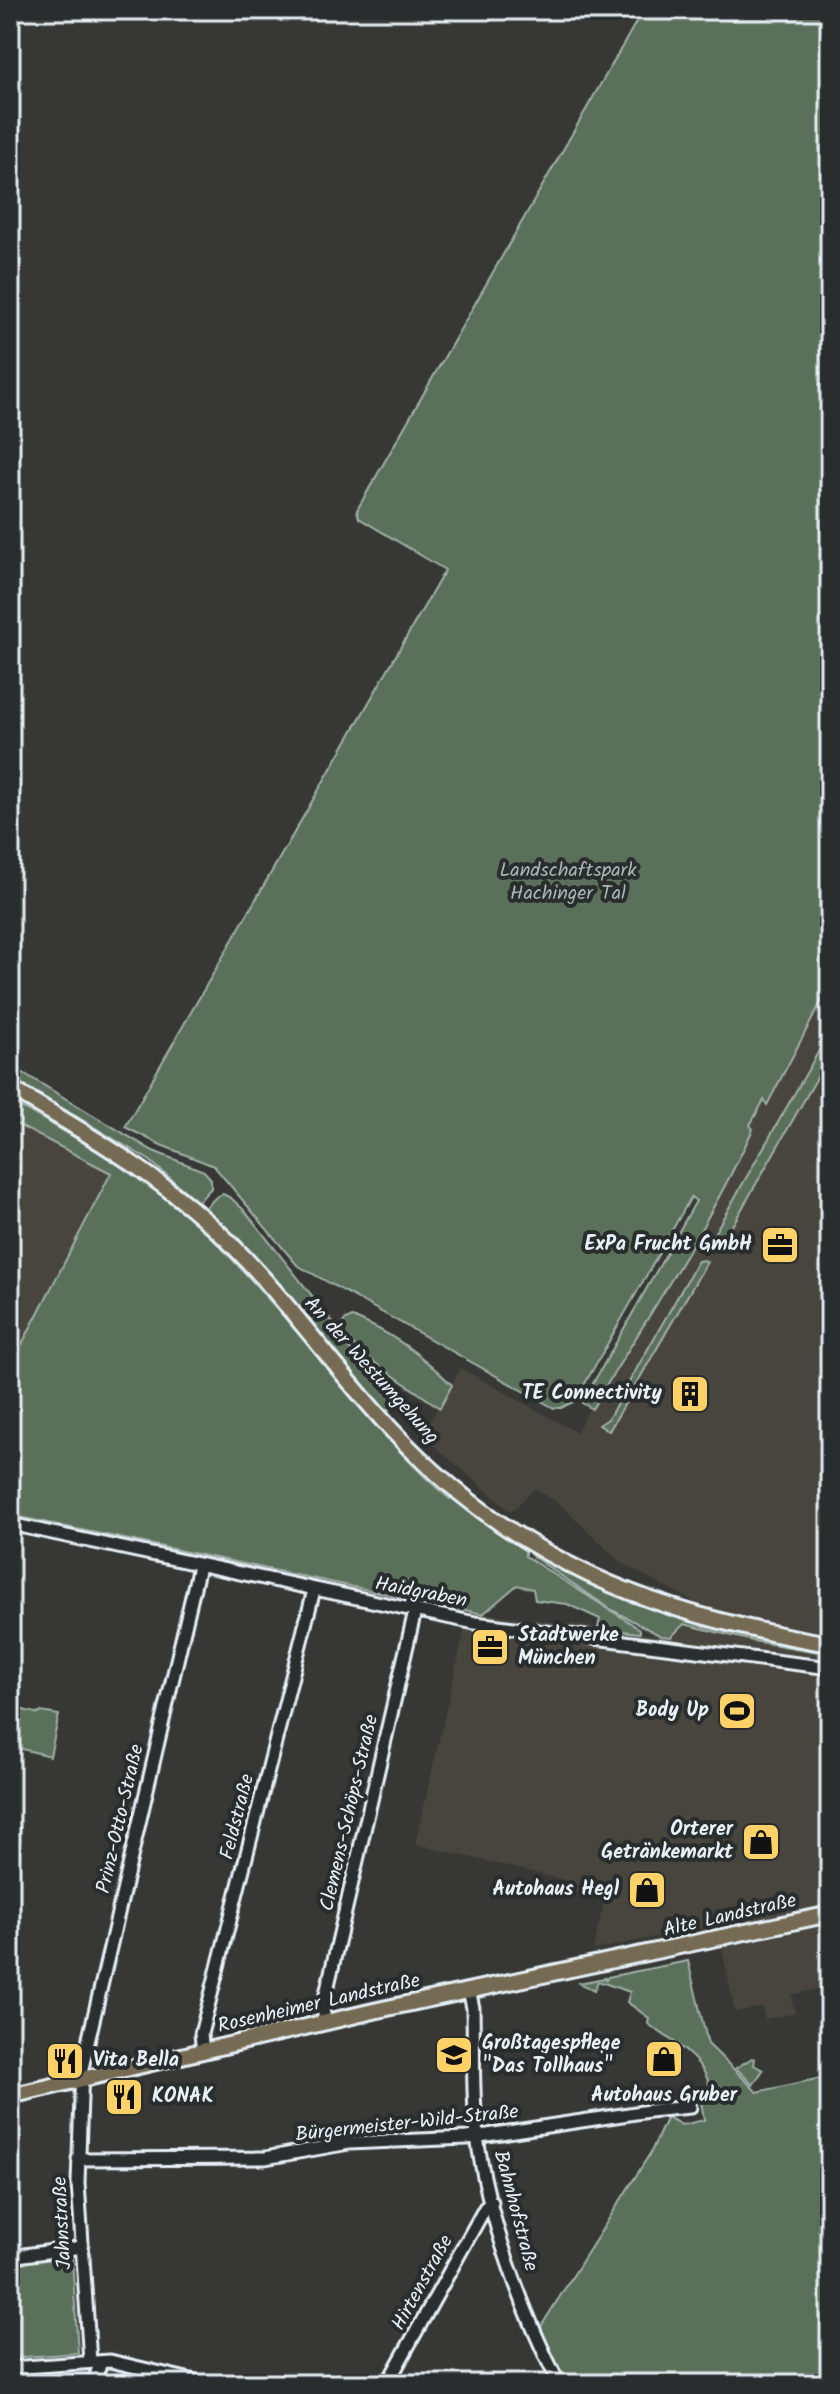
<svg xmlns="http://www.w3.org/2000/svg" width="840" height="2394" font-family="Kalam,sans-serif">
<rect width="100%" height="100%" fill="#373835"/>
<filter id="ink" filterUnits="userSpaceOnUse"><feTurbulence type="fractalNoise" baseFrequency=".0125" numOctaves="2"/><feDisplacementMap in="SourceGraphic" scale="16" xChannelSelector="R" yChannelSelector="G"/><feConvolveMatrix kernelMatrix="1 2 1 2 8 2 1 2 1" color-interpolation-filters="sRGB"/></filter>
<g filter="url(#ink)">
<path fill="#47453e" d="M830 984V1986L791 1995 795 2013 765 2019 762 2007 735 2012 717 1924 593 1950 604 1900 571 1892 573 1882 415 1844 469 1611 670 1637 684 1624 694 1602 621 1563 561 1505 535 1488 511 1512 422 1435 461 1368 576 1432Z
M10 1120 111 1173 10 1367Z"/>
<path fill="#5a6f5a" stroke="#a1b0a9" stroke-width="2" d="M643 10H830V985L767 1105 764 1100 750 1125 753 1129C708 1227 647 1318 592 1409L582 1403 696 1201 691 1197 575 1401 561 1408H554L297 1265 214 1166 161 1145 125 1127 445 570 359 518 357 510Z
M828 1035H830V1055L720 1247 716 1249 710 1241Z
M10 1065 153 1151 204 1171 211 1179V1188L198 1202 149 1160 10 1077Z
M10 1101C82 1141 158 1181 216 1242 261 1289 303 1339 345 1388 378 1427 410 1467 450 1499L453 1496 518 1544 525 1550V1556L640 1629V1633L598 1628 600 1619 567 1604 535 1600 533 1589 517 1585 483 1614 10 1515V1367L111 1173 10 1121Z
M223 1194 231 1198 245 1211 336 1326 343 1342 397 1403 386 1412 253 1255 205 1208 216 1197Z
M704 1260 707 1262 609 1431 599 1425 608 1419 698 1261Z
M352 1317C389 1331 424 1357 452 1385L440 1408 358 1351 342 1330 344 1321Z
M533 1553 594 1584 652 1607 830 1648V1654L753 1641 684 1624 671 1637 661 1636 612 1610 532 1556Z
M19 1709 39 1714 41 1712 59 1715 50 1756 10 1746Z
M688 1961 708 2044 757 2092 830 2076V2384H545L560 2375 540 2328 651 2152 667 2117 682 2125 704 2120 701 2101 710 2091C709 2062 670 2039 648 2024L649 2018 627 2002 630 1992 598 1981 594 1991 579 1983 605 1978 606 1980 608 1977Z
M752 2058 755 2059 754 2065 763 2070 753 2085 736 2068Z
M67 2255 72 2257 78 2353 10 2358V2263Z
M94 2367 87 2384H53L20 2374 23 2370Z"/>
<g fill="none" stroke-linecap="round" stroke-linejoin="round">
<defs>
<path id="minor" d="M10 1524 475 1623 830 1668
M469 1990 473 2008C474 2050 472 2094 477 2136 487 2215 523 2313 559 2384
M325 2023 323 2007 415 1611
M203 2052 201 2034 314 1590
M78 2159 265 2158 349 2143 467 2138 649 2111 690 2107
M10 2257 82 2247
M90 2362 78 2183 82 2068 199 1566
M10 2368 110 2361 208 2384
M93 2384 101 2362
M387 2384 485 2208 492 2202"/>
<path id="major" d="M10 1088C87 1133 162 1177 227 1240 286 1298 333 1367 389 1427 514 1561 653 1615 830 1644
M10 2096 378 2010 830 1914"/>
</defs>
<use href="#minor" stroke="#e8f1f8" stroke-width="17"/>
<use href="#major" stroke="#e8f1f8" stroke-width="20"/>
<use href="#minor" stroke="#2a2d2e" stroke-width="11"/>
<use href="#major" stroke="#756b52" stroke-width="14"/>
</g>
</g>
<defs>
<symbol id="office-square" viewBox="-11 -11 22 22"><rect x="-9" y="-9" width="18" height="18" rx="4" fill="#ffd166" stroke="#2a2d2e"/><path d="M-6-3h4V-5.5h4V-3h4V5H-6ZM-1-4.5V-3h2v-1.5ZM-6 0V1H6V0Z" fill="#111"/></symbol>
<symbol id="building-square" viewBox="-11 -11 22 22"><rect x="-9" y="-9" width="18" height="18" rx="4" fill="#ffd166" stroke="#2a2d2e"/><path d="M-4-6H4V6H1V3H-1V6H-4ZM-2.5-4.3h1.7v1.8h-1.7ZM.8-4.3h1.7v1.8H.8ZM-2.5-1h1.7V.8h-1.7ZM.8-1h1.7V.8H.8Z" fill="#111"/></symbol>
<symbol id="stadium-square" viewBox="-11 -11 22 22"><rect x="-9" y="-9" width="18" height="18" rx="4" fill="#ffd166" stroke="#2a2d2e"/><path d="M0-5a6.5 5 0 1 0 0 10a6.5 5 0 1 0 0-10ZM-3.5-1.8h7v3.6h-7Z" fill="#111"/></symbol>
<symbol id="shop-square" viewBox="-11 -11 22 22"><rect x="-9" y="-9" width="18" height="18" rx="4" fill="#ffd166" stroke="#2a2d2e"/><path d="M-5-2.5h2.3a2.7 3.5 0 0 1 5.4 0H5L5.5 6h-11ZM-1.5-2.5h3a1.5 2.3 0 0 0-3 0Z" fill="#111"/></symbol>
<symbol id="school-square" viewBox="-11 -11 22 22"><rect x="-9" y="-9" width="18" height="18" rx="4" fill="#ffd166" stroke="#2a2d2e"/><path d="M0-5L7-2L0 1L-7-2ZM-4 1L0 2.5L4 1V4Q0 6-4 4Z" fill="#111"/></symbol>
<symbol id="restaurant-square" viewBox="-11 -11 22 22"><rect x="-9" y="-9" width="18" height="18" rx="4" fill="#ffd166" stroke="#2a2d2e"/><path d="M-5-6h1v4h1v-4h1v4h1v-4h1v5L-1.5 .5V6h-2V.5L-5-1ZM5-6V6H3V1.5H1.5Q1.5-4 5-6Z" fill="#111"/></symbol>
</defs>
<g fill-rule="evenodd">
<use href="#office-square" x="758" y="1223" width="44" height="44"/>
<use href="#building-square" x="668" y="1372" width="44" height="44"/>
<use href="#office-square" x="468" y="1625" width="44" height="44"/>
<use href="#stadium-square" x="715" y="1689" width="44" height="44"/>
<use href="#shop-square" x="739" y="1820" width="44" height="44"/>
<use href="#shop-square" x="625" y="1868" width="44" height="44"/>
<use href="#school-square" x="432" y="2033" width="44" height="44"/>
<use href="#shop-square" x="642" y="2037" width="44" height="44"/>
<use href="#restaurant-square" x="43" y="2039" width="44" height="44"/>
<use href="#restaurant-square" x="102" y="2075" width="44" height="44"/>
</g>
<g text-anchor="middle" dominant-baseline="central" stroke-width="8" stroke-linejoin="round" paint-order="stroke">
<g font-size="20" fill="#a8b6b1" stroke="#2a2d2e">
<text x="568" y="871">Landschaftspark<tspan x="568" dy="23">Hachinger Tal</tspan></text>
</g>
<g font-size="20" font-weight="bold" fill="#e8f1f8" stroke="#2a2d2e" text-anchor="end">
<text x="752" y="1245">ExPa Frucht GmbH</text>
<text x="662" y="1394">TE Connectivity</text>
<text x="518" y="1636" text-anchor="start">Stadtwerke<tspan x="518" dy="23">München</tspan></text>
<text x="709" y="1711">Body Up</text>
<text x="733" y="1830">Orterer<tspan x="733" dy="23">Getränkemarkt</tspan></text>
<text x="619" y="1890">Autohaus Hegl</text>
<text x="482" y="2044" text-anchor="start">Großtagespflege<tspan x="482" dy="23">"Das Tollhaus"</tspan></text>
<text x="93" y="2061" text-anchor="start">Vita Bella</text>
<text x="664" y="2096" text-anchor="middle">Autohaus Gruber</text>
<text x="152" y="2097" text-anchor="start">KONAK</text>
</g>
<g font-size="20" fill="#e8f1f8" stroke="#2a2d2e">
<text transform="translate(371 1371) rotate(48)">An der Westumgehung</text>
<text transform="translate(421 1593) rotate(11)">Haidgraben</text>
<text transform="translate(350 1813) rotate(-77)">Clemens-Schöps-Straße</text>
<text transform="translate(238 1817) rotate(-76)">Feldstraße</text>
<text transform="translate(121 1819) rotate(-77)">Prinz-Otto-Straße</text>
<text transform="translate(730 1916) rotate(-13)">Alte Landstraße</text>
<text transform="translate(319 2004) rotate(-13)">Rosenheimer Landstraße</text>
<text transform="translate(407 2124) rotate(-6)">Bürgermeister-Wild-Straße</text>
<text transform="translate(515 2211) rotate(75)">Bahnhofstraße</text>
<text transform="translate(63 2223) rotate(-93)">Jahnstraße</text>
<text transform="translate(423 2283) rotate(-61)">Hirtenstraße</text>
</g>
</g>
<rect width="840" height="2394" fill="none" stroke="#2a2d2e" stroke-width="40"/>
<rect x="20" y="20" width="800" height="2354" fill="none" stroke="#e8f1f8" stroke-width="3" filter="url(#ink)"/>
</svg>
